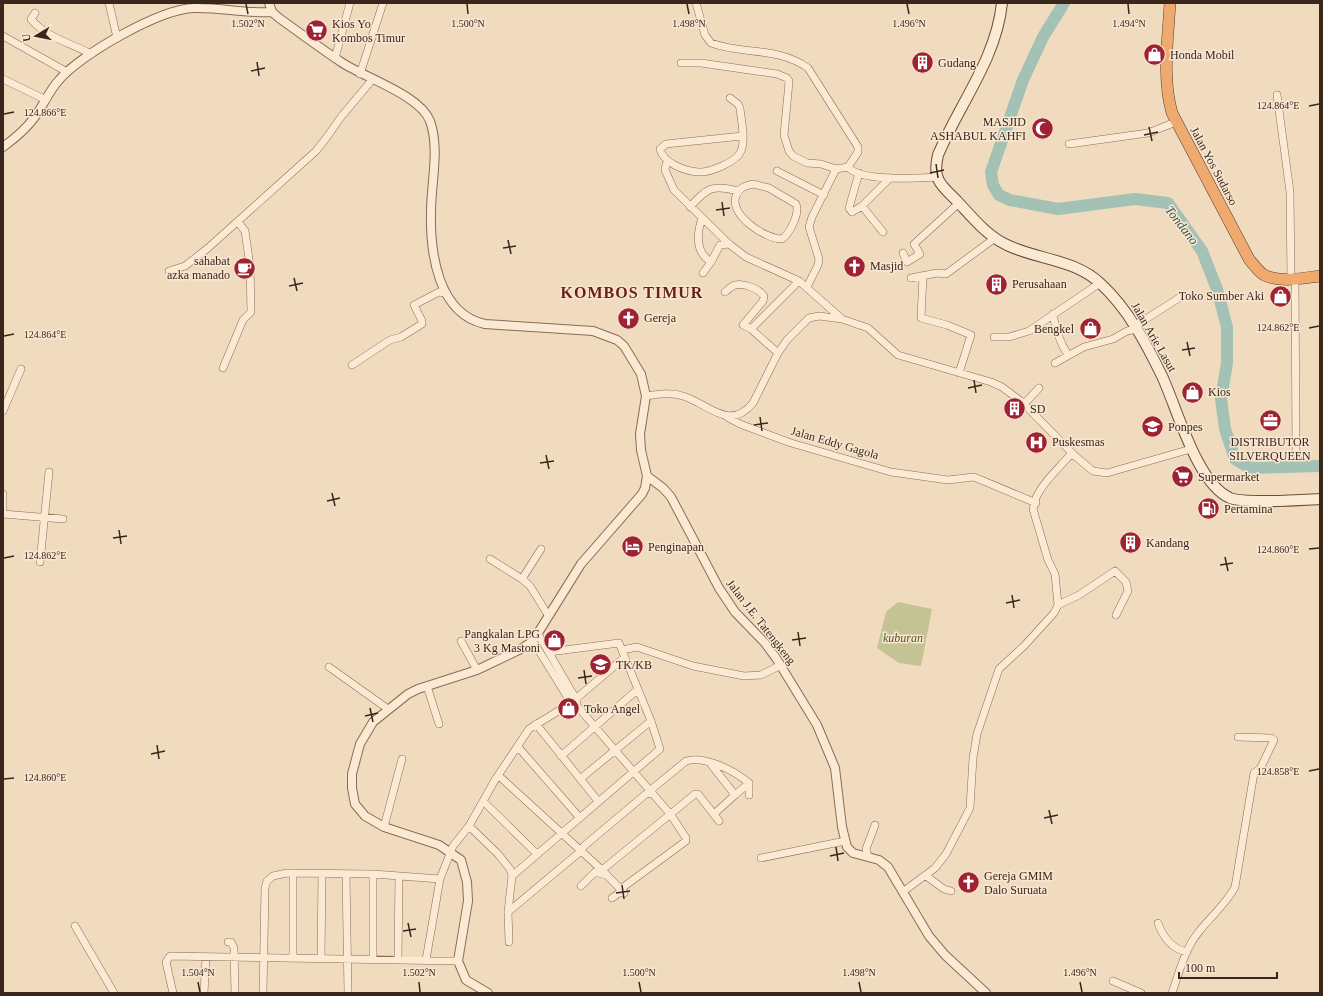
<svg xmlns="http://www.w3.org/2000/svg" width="1323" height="996" font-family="'Times New Roman',serif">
<rect width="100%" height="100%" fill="#f1dbbf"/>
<path fill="#c4c393" d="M898 602 932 609 921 666 899 663 877 648 886 612Z"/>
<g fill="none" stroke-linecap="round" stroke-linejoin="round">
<path stroke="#a3c2b5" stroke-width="12" d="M1064 3 1043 37 1023 80 991 172 993 185 999 195 1010 200 1058 209 1135 199 1168 203 1202 251 1217 289 1227 327V363L1221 399 1225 429 1235 459 1250 468 1320 466"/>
<defs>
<path id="minor" d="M109 3 117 38
M696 3 705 35 711 43C743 55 776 46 808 68L858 147V152L848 167
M35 13 31 19C45 37 71 43 91 54
M3 36 67 72
M335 58 350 3
M681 63H701L777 74 787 78 789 81 788 93 784 135 789 151 793 156 807 163 821 164 836 169 848 167C860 182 918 178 936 177
M360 74 383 3
M3 79 46 100
M1277 95 1290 192 1291 278
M730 98 738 104 740 108C741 120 746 140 741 151 737 162 709 173 698 172 685 171 663 163 660 149L666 144 742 136
M1069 144 1148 133 1176 122
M667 160 665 170 674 190 729 244 746 257 799 281 841 318
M777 171 824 195
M859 173 849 208 852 212 862 206 890 178
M753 184 769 188 796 204C800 214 790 233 782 239 765 239 729 215 736 196 739 188 744 186 753 184Z
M862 206 883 232
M690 207C707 188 712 184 738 191
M702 218C697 233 695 252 711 262
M903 253 907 262 920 254 914 244 959 203
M169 271 185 266 208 248 316 151 327 137 341 117 372 80
M703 273 711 262 720 245 729 244
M923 276 921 318 947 325 971 335 959 373
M911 278 937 273 946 274 995 238
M1295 278 1296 452
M807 287 818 265 819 259 809 227 812 217 836 169
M725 292C728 290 731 286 735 285 745 283 759 289 764 296L763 301 743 325 751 329
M1053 314C1056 330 1059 341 1068 355
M1135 326 1182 296
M994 337H1009L1029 331 1100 283
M778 353 751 329 799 281
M1055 363 1084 347 1113 339 1127 331 1137 329
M352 365 390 340 401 337 422 324V321L414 305 439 292 445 293
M223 368 243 320 251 312 250 266 245 231 238 222
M646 396C659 394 671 392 683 396 709 404 729 432 753 403L778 353 787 340 809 318 819 316 842 319 868 328 898 355 991 382 1002 387 1022 402 1075 456 1093 471 1107 473 1191 449
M1022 402H1026L1039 388
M3 411 21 369
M727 417 740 424 791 443 891 472 948 480 974 477 1036 503
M3 494V514L63 519
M490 559 522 579 530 586 548 615
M40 562 49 472
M522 579 541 549
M1058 605 1079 595 1115 571 1126 582 1128 591 1116 615
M461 641 477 670
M533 641 571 703 577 706 576 699 538 634
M622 650 637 647 693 666 744 676 761 675 781 665
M329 667 388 709
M427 686 439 724
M577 706 671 815 686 838V841L622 888 624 893H619L612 898
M536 724 598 801
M518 747 580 818
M561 756 637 690
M710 763 735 795 714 814
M499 776 602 870 624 893
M580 779 651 721
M749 783V795
M483 801 537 854
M469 826 498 854 510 869 512 876 508 912 509 942
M384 827 402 759
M868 857 866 849 875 825
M761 858 845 841
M602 870 695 794H698L719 821
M293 874V958
M346 874 348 993
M373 874V960
M512 876 660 749 651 721 619 643 549 652
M926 876 944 889 951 891
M581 886 595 872 606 875
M904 891 935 868 946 854 970 808 973 758 977 734 999 669 1024 646 1054 613 1058 605 1055 574 1048 560 1033 509C1035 504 1035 498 1038 494 1045 480 1060 467 1070 455L1075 456
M508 912 581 851 584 846 646 794 652 793V789L686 761C704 755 735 771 749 783L735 795
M1158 923C1163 937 1172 949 1187 952
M75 926 114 993
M228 942H231L234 948 235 993
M321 958 322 874
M398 960 399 876
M426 960 440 879 453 846 469 826 495 780 529 729 571 703 625 657
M1113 981 1141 993
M173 993 166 962 170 956 458 961
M204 993 206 957
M263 993 265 888 267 881 273 876 287 873 373 874 440 879
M1172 993C1177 979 1181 963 1188 949 1199 925 1223 910 1235 887L1254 773 1260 769 1274 740 1271 738 1238 737"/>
<path id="tertiary" d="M269 3 272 12 279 18C300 33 320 48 341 62 365 78 420 95 430 121 440 149 431 183 431 212 430 253 438 314 485 324L593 331 617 340 624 346 641 374 646 396 640 434 641 450 647 476 645 488 642 494 581 564 533 641 521 649 477 670 418 689 408 694 373 722 360 744 352 774V788L355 804 365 816 384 827 439 845 461 860 467 882 468 901 458 961 466 980 488 993
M3 147C14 139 26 129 34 118 43 106 49 91 59 80 81 54 160 9 194 8 220 7 246 14 272 12
M647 476 663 488 671 497 719 588 735 612 765 643 776 658 817 725 835 768 842 827 847 847 853 853 879 860 888 867 929 936 945 955 986 993"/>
<path id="secondary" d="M1002 3C996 60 959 104 938 155 932 180 941 185 957 201 972 217 987 236 1007 245 1038 260 1075 259 1101 284 1128 309 1146 343 1162 376 1177 408 1197 484 1230 498 1246 504 1300 500 1320 499"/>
<path id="trunk" d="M1170 3C1168 39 1162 78 1172 113L1249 259C1253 264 1258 271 1264 275 1280 283 1303 278 1320 276"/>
</defs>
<use href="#minor" stroke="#8b6b56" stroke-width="8"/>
<use href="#tertiary" stroke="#8b6b56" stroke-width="10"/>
<use href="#secondary" stroke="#6d4c3a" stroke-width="12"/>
<use href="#trunk" stroke="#583a2b" stroke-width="12"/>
<use href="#minor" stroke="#fbead3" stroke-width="7"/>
<use href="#tertiary" stroke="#fbead3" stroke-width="8"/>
<use href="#secondary" stroke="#fbead3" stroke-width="10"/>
<use href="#trunk" stroke="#efaa6f" stroke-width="11"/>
</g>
<path fill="none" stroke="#39261c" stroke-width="1.5" d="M246 4 248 14M467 4 468 14M687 4 689 14M907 4 909 14M1128 4 1129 14M257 62 259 76M251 71 265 68M1309 106 1319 104M4 114 14 112M1149 127 1152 141M1144 135 1158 132M936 164 938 178M930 173 944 170M722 202 724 216M716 210 730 208M508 240 511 254M503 248 516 246M294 278 297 291M289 286 303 283M1309 328 1319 326M4 336 14 334M1187 342 1190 356M1182 350 1195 348M974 380 976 393M968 388 982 385M760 417 762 431M754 425 768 423M546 455 549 469M540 463 554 461M332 493 335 506M327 501 340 498M119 530 121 544M113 538 127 536M1309 549 1319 548M1225 557 1228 571M4 558 14 556M1220 565 1233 563M1012 595 1014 608M1006 603 1020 600M798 632 800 646M792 640 806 638M584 670 586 684M578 678 592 676M370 708 373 722M365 716 378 713M157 745 159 759M151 754 165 751M1309 771 1319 769M4 779 14 778M1049 810 1052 824M1044 818 1058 815M836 847 838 861M830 856 844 853M622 885 624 899M616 893 630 891M408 923 411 937M403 931 416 929M198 982 200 992M419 982 420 992M639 982 641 992M859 982 861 992M1080 982 1082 992"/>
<defs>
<symbol id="supermarket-disc" viewBox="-11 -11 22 22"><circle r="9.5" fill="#9e2234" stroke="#f8e6d0"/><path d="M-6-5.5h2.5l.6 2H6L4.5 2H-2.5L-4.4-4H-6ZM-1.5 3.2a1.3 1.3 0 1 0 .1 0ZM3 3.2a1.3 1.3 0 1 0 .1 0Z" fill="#fff"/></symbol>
<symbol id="shop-disc" viewBox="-11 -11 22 22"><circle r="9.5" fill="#9e2234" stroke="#f8e6d0"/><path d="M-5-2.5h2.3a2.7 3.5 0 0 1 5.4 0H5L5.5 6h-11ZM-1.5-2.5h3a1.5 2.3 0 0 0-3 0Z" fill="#fff"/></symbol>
<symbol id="building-disc" viewBox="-11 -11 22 22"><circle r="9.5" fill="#9e2234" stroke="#f8e6d0"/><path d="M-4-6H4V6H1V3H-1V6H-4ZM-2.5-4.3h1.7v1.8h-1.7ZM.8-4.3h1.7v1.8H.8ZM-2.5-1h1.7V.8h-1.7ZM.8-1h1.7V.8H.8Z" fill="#fff"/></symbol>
<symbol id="mosque-disc" viewBox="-11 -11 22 22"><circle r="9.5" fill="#9e2234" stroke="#f8e6d0"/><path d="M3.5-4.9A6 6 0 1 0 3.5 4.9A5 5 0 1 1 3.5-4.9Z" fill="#fff"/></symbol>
<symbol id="church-disc" viewBox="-11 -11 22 22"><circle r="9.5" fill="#9e2234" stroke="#f8e6d0"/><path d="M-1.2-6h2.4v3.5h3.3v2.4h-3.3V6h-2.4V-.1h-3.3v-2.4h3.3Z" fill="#fff"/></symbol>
<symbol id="cafe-disc" viewBox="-11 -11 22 22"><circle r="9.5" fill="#9e2234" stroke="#f8e6d0"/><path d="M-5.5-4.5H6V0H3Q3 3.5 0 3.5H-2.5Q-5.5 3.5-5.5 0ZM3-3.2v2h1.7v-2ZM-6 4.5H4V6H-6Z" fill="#fff"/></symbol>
<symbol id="office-disc" viewBox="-11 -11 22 22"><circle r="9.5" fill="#9e2234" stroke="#f8e6d0"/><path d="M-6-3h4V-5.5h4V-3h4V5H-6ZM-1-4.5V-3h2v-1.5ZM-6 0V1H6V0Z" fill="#fff"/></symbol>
<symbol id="school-disc" viewBox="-11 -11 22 22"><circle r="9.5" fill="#9e2234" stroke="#f8e6d0"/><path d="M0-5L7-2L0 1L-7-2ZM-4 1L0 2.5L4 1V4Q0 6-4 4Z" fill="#fff"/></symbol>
<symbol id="hospital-disc" viewBox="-11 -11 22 22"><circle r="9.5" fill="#9e2234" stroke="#f8e6d0"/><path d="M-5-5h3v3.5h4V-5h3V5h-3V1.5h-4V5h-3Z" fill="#fff"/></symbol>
<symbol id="fuel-disc" viewBox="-11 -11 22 22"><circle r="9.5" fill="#9e2234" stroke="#f8e6d0"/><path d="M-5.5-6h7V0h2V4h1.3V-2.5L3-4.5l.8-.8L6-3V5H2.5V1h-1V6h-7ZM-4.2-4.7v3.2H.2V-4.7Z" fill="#fff"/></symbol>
<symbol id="hotel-disc" viewBox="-11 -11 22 22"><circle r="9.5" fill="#9e2234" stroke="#f8e6d0"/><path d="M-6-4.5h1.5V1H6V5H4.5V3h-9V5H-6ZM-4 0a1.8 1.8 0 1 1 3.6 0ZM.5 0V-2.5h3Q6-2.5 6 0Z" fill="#fff"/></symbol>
</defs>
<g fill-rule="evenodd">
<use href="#supermarket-disc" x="304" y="18" width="25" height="25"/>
<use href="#shop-disc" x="1142" y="42" width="25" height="25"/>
<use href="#building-disc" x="910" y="50" width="25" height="25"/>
<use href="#mosque-disc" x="1030" y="116" width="25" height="25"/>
<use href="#church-disc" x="842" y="254" width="25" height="25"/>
<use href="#cafe-disc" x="232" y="256" width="25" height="25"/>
<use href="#building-disc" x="984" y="272" width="25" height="25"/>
<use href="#shop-disc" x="1268" y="284" width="25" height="25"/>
<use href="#church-disc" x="616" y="306" width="25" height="25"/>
<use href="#shop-disc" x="1078" y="316" width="25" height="25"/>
<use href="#shop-disc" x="1180" y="380" width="25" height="25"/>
<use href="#building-disc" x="1002" y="396" width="25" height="25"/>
<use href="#office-disc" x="1258" y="408" width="25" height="25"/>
<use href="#school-disc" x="1140" y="414" width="25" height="25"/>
<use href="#hospital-disc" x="1024" y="430" width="25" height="25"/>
<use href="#supermarket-disc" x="1170" y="464" width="25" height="25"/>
<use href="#fuel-disc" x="1196" y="496" width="25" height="25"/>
<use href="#building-disc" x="1118" y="530" width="25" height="25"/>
<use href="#hotel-disc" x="620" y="534" width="25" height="25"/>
<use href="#shop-disc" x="542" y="628" width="25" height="25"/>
<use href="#school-disc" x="588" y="652" width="25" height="25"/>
<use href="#shop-disc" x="556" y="696" width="25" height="25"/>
<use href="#church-disc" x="956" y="870" width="25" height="25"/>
</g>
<g text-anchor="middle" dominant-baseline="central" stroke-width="3" stroke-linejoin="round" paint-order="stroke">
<g font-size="12" fill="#39261c" stroke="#f8e6d0" text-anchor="start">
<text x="332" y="24">Kios Yo<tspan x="332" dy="14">Kombos Timur</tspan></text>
<text x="1170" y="55">Honda Mobil</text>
<text x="938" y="63">Gudang</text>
<text x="1026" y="122" text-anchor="end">MASJID<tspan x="1026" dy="14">ASHABUL KAHFI</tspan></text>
<text x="230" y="261" text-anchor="end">sahabat<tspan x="230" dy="14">azka manado</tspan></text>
<text x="870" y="266">Masjid</text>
<text x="1012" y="284">Perusahaan</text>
<text x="1264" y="296" text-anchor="end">Toko Sumber Aki</text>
<text x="644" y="318">Gereja</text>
<text x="1074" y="329" text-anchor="end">Bengkel</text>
<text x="1208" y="392">Kios</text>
<text x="1030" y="409">SD</text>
<text x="1168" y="427">Ponpes</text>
<text x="1052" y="442">Puskesmas</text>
<text x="1270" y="442" text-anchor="middle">DISTRIBUTOR<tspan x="1270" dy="14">SILVERQUEEN</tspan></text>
<text x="1198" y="477">Supermarket</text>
<text x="1224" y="509">Pertamina</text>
<text x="1146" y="543">Kandang</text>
<text x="648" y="547">Penginapan</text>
<text x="540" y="634" text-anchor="end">Pangkalan LPG<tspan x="540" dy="14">3 Kg Mastoni</tspan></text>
<text x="616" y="665">TK/KB</text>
<text x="584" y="709">Toko Angel</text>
<text x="984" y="876">Gereja GMIM<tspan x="984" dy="14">Dalo Suruata</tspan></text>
</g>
<g font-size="12" fill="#39261c" stroke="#f8e6d0">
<text transform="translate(1214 166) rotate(62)">Jalan Yos Sudarso</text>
<text transform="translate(1154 337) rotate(60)">Jalan Arie Lasut</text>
<text transform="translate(835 443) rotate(16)">Jalan Eddy Gagola</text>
<text transform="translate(761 622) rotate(52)">Jalan J.E. Tatengkeng</text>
</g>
<g font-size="12" font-style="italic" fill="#515721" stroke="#f8e6d0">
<text x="903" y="638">kuburan</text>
</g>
<g font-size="13" font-style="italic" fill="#2a5a50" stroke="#f8e6d0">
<text transform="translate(1182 225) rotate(52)">Tondano</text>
</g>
<g font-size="16" font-weight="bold" letter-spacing="1" fill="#691e18" stroke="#f8e6d0">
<text x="632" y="292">KOMBOS TIMUR</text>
</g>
</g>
<g font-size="10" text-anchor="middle" fill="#39261c" stroke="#f8e6d0" stroke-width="3" stroke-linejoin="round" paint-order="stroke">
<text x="248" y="27">1.502°N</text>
<text x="468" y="27">1.500°N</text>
<text x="689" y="27">1.498°N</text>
<text x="909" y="27">1.496°N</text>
<text x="1129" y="27">1.494°N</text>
<text x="1278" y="109">124.864°E</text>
<text x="45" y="116">124.866°E</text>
<text x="1278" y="331">124.862°E</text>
<text x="45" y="338">124.864°E</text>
<text x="1278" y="553">124.860°E</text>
<text x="45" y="559">124.862°E</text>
<text x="1278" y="775">124.858°E</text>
<text x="45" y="781">124.860°E</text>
<text x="198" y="976">1.504°N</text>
<text x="419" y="976">1.502°N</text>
<text x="639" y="976">1.500°N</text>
<text x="859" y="976">1.498°N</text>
<text x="1080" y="976">1.496°N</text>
</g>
<rect width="1323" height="996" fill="none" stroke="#39261c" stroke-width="8"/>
<g transform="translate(36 36) rotate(260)" stroke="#f8e6d0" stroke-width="3" paint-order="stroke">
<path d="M0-3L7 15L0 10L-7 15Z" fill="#39261c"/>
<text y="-6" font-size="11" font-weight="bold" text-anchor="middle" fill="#39261c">U</text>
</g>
<path d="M1179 972v6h98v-6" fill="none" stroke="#39261c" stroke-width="2"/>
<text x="1185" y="972" font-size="12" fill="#39261c" stroke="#f8e6d0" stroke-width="3" paint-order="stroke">100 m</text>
</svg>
